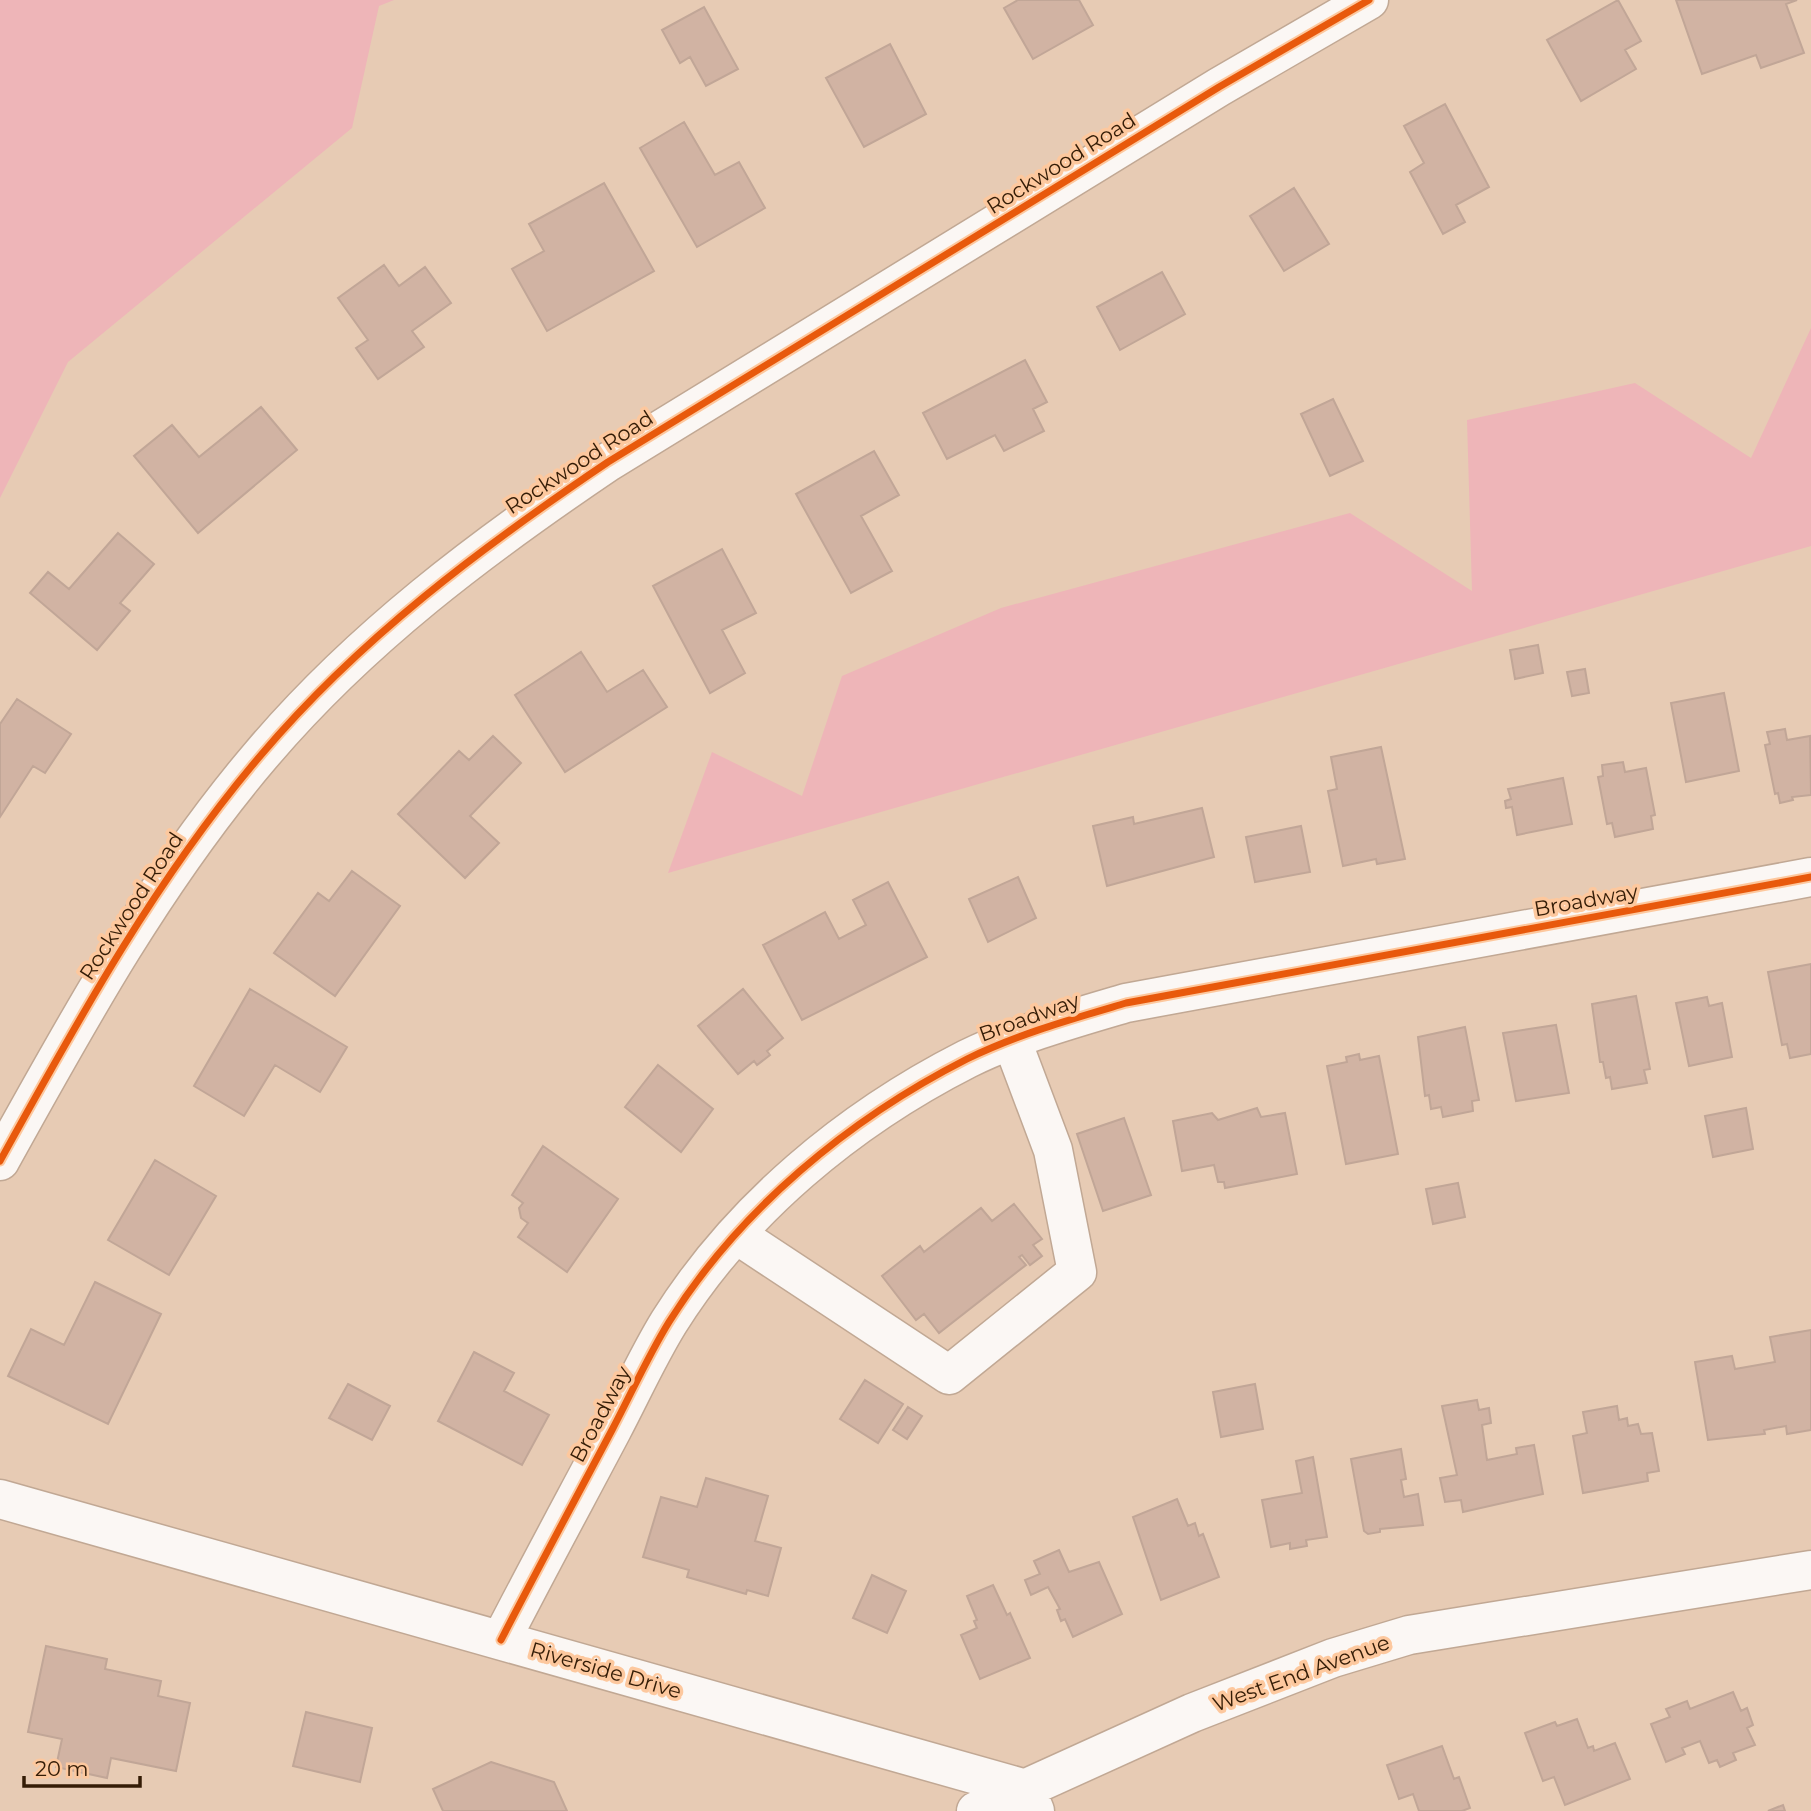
<svg xmlns="http://www.w3.org/2000/svg" width="1811" height="1811" font-family="Montserrat,sans-serif">
<rect width="100%" height="100%" fill="#e7cbb4"/>
<path fill="#eeb5b8" d="M0 0H394L379 6 352 128 68 362 0 498Z
M1811 328V546L668 873 712 752 802 796 842 676 1001 608 1350 513 1472 591 1467 420 1635 383 1751 458Z"/>
<path fill="#d1b3a3" stroke="#c1a697" stroke-width="2" d="M1018 0H1079L1093 25 1033 59 1004 8Z
M1618 0 1641 41 1625 50 1636 69 1581 101 1547 40Z
M1676 0H1797L1786 4 1804 53 1761 68 1756 55 1702 74Z
M704 7 738 69 706 86 690 57 680 63 662 30Z
M890 44 926 114 864 147 826 78Z
M1445 104 1489 187 1456 205 1465 222 1443 234 1410 172 1424 163 1404 126Z
M684 122 715 175 739 162 765 208 697 247 640 148Z
M604 183 654 271 547 331 512 269 544 251 529 224Z
M1294 188 1329 244 1284 271 1250 216Z
M384 265 399 286 425 267 451 303 412 331 424 347 378 379 356 348 368 340 338 298Z
M1162 272 1185 314 1120 350 1097 307Z
M1025 360 1047 402 1033 409 1044 431 1004 451 995 435 947 459 923 413Z
M1333 399 1363 461 1330 476 1301 414Z
M261 407 297 450 198 533 134 456 172 425 199 457Z
M874 451 899 495 861 516 892 571 851 593 796 494Z
M118 533 154 564 120 603 130 611 97 650 30 593 48 572 69 589Z
M722 549 756 613 722 630 745 673 710 693 653 586Z
M1538 645 1543 673 1515 679 1510 650Z
M581 652 607 692 643 670 667 707 565 772 515 695Z
M1585 669 1589 693 1572 696 1567 672Z
M1724 693 1739 771 1686 782 1671 703Z
M17 699 71 734 45 773 33 766 0 817V724Z
M1785 729 1787 740 1810 736 1811 795 1792 797 1793 800 1780 803 1778 793 1775 794 1765 745 1770 744 1767 732Z
M493 736 521 763 470 816 499 843 465 878 398 814 459 751 469 760Z
M1381 747 1405 859 1377 864 1376 859 1343 866 1328 791 1337 789 1331 757Z
M1623 762 1625 772 1646 768 1655 815 1651 816 1653 829 1615 837 1612 823 1607 824 1598 777 1603 776 1602 765Z
M1563 778 1572 824 1517 835 1512 807 1506 808 1505 801 1511 799 1508 789Z
M1202 808 1214 857 1107 886 1093 826 1133 817 1134 824Z
M1301 826 1310 872 1255 882 1246 837Z
M352 871 400 906 335 996 274 953 318 893 329 901Z
M1018 877 1036 918 988 942 969 899Z
M888 882 927 957 802 1020 763 945 825 912 839 939 866 925 853 900Z
M1811 964V1054L1790 1058 1787 1044 1782 1045 1768 972Z
M250 989 347 1047 320 1092 275 1065 244 1116 194 1086Z
M743 989 783 1038 767 1051 770 1055 757 1065 754 1061 738 1074 698 1026Z
M1636 996 1650 1069 1644 1070 1647 1083 1612 1089 1610 1077 1606 1078 1603 1062H1600L1592 1004Z
M1707 997 1709 1006 1722 1003 1732 1057 1689 1066 1676 1003Z
M1556 1025 1569 1093 1516 1101 1503 1033Z
M1465 1027 1479 1100 1472 1101 1473 1111 1443 1117 1441 1107 1431 1109 1429 1095 1425 1096 1418 1037Z
M1359 1054 1360 1060 1379 1056 1398 1154 1346 1164 1327 1066 1347 1062 1346 1057Z
M658 1065 713 1109 681 1152 625 1107Z
M1257 1108 1261 1117 1285 1113 1297 1174 1225 1188 1224 1182H1218L1214 1165 1182 1171 1173 1121 1212 1113 1218 1120Z
M1746 1108 1753 1149 1713 1157 1705 1116Z
M1124 1118 1151 1195 1103 1211 1077 1134Z
M543 1146 618 1199 567 1272 518 1237 528 1223 521 1218 519 1208 523 1203 512 1195Z
M155 1160 216 1196 169 1275 108 1240Z
M1458 1183 1465 1217 1433 1224 1426 1189Z
M1014 1204 1042 1239 1033 1245 1042 1256 1030 1265 1022 1255 1019 1257 1026 1265 939 1333 924 1314 916 1320 882 1276 920 1246 924 1252 981 1208 992 1221Z
M95 1282 161 1314 108 1424 8 1376 31 1329 64 1345Z
M1811 1330V1430L1787 1434 1786 1426 1764 1430 1765 1434 1708 1440 1695 1362 1732 1356 1735 1369 1775 1362 1770 1337Z
M474 1352 514 1373 504 1391 549 1415 522 1465 438 1421Z
M865 1380 903 1404 878 1443 840 1419Z
M348 1384 390 1406 372 1440 329 1418Z
M1255 1384 1263 1429 1221 1437 1213 1392Z
M1477 1400 1479 1410 1489 1408 1491 1423 1482 1425 1487 1460 1517 1454 1516 1448 1534 1445 1543 1494 1463 1512 1461 1500 1445 1502 1440 1478 1457 1475 1442 1406Z
M1617 1406 1619 1420 1627 1418 1628 1426 1638 1424 1641 1434 1652 1433 1659 1471 1647 1473 1648 1481 1583 1493 1573 1436 1587 1433 1583 1412Z
M908 1407 922 1416 907 1439 893 1430Z
M1401 1449 1406 1479 1401 1480 1404 1497 1418 1494 1423 1525 1380 1529V1532L1368 1534 1364 1531 1351 1459Z
M1313 1457 1327 1537 1306 1540 1307 1546 1290 1549V1543L1271 1547 1262 1500 1302 1493 1296 1461Z
M706 1478 768 1496 755 1541 781 1548 768 1596 747 1590 746 1594 687 1577 689 1570 643 1557 661 1497 697 1507Z
M1177 1499 1188 1526 1195 1523 1199 1536 1203 1534 1219 1577 1161 1600 1133 1517Z
M1059 1550 1069 1572 1099 1562 1122 1614 1073 1637 1065 1619 1061 1621 1057 1610 1060 1609 1048 1587 1031 1595 1025 1580 1040 1574 1034 1561Z
M872 1575 906 1591 887 1633 853 1618Z
M993 1585 1007 1615 1010 1613 1030 1658 980 1679 961 1635 977 1628 974 1621 977 1620 967 1596Z
M46 1646 107 1659 105 1669 161 1681 158 1696 190 1703 176 1771 111 1758 107 1778 56 1767 62 1739 28 1732Z
M1733 1692 1741 1711 1747 1708 1753 1725 1747 1728 1755 1745 1733 1753 1736 1760 1720 1767 1717 1760 1709 1763 1700 1741 1682 1748 1685 1754 1666 1762 1651 1724 1670 1717 1666 1709 1687 1701 1690 1709Z
M306 1712 372 1728 360 1782 293 1766Z
M1577 1719 1588 1748 1593 1746 1594 1751 1615 1743 1630 1779 1565 1805 1554 1777 1543 1781 1525 1733 1555 1722 1557 1726Z
M1442 1746 1454 1779 1459 1777 1470 1808 1462 1811H1419L1413 1794 1399 1799 1387 1765Z
M491 1762 554 1782 567 1811H443L433 1789Z
M1783 1805 1785 1811H1768Z"/>
<g fill="none" stroke-linecap="round" stroke-linejoin="round">
<defs>
<path id="minor" d="M0 1161C78 1020 156 878 261 755 360 638 482 547 608 462L1219 87 1369 0
M737 1235 949 1375 1077 1272 1053 1150 1012 1041
M0 1499 1026 1789 1035 1811
M501 1640C537 1570 575 1500 612 1430 631 1394 648 1356 669 1322 740 1209 849 1119 967 1059 1018 1034 1072 1019 1126 1003L1811 877
M976 1811 1192 1713 1333 1658 1409 1635 1811 1570"/>
</defs>
<use href="#minor" stroke="#c1a894" stroke-width="41"/>
<use href="#minor" stroke="#fbf7f4" stroke-width="38"/>
<defs>
<path id="cycleway" d="M0 1161C78 1020 156 878 261 755 360 638 482 547 608 462L1219 87 1369 0
M501 1640C537 1570 575 1500 612 1430 631 1394 648 1356 669 1322 740 1209 849 1119 967 1059 1018 1034 1072 1019 1126 1003L1811 877"/>
</defs>
<use href="#cycleway" stroke="#fdc89e" stroke-width="11"/>
<use href="#cycleway" stroke="#e8590c" stroke-width="7"/>
</g>
<g text-anchor="middle" dominant-baseline="central" stroke-width="7" stroke-linejoin="round" paint-order="stroke">
<g font-size="21" fill="#341c06" stroke="#fdc89e">
<text transform="translate(1061 163) rotate(-32)">Rockwood Road</text>
<text transform="translate(579 462) rotate(-33)">Rockwood Road</text>
<text transform="translate(1586 900) rotate(-10)">Broadway</text>
<text transform="translate(131 906) rotate(-57)">Rockwood Road</text>
<text transform="translate(1029 1017) rotate(-20)">Broadway</text>
<text transform="translate(600 1414) rotate(-62)">Broadway</text>
<text transform="translate(606 1670) rotate(16)">Riverside Drive</text>
<text transform="translate(1301 1673) rotate(-20)">West End Avenue</text>
</g>
</g>
<path d="M24 1776v10h116v-10" fill="none" stroke="#341c06" stroke-width="3.5"/>
<text x="35" y="1776" font-size="21" fill="#341c06" stroke="#fdc89e" stroke-width="5" paint-order="stroke">20 m</text>
</svg>
